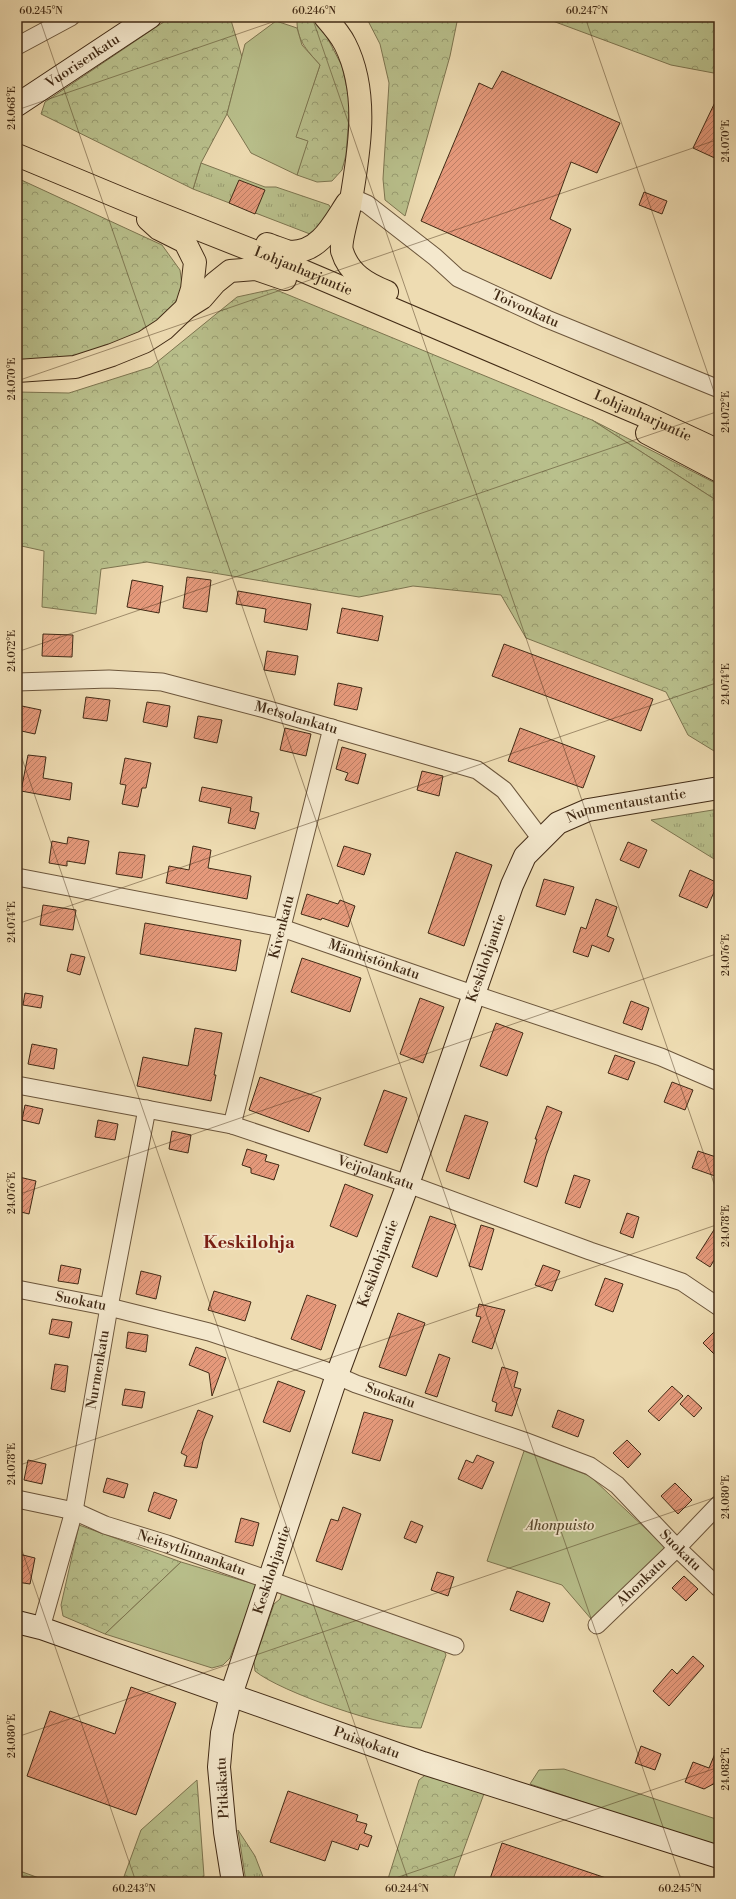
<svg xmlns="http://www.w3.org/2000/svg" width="736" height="1899" font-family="'Libre Bodoni',serif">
<defs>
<pattern id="grass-tufts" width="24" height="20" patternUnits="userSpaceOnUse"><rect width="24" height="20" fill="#b9c08c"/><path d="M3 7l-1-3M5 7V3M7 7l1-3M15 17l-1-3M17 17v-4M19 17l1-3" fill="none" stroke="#989c71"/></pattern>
<pattern id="forest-crowns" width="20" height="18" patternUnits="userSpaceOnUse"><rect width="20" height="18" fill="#b9c08c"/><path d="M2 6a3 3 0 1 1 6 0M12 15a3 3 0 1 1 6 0" fill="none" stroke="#989c71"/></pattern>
<pattern id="building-hatch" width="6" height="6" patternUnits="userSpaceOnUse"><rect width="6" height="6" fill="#e5997b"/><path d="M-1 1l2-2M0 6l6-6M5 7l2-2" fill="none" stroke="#bb7d64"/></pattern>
</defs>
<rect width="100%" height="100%" fill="#eedcb2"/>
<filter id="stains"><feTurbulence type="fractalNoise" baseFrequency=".005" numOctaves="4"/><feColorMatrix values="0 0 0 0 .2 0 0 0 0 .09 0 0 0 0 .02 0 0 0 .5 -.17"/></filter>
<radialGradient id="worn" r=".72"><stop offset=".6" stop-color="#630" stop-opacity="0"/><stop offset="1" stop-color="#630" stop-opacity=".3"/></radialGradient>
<path fill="url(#grass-tufts)" stroke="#7d7550" d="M201 163 265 187H276L329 205 333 212 318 232 310 234 193 189Z
M592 420 719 485V502Z
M719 809V862L651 820Z
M238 1830 255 1856 265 1882H246Z"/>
<path fill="url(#forest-crowns)" stroke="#7d7550" d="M171 17H230L242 57 227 114 201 163 193 189 41 114 45 102Z
M297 17H313L318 20 342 66 350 103 346 155 342 170 332 181 317 182 297 175 307 141 295 137 320 65C306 49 296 40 297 17Z
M366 17H458L450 56 405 216 385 200 383 179 389 83 380 44Z
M542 17H719V74L671 65Z
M17 178 162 245 180 270 183 292 174 313 143 334 91 354 31 364 17 361Z
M274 289 592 420 719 502V754L688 735 666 692 526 638 501 595 413 586 359 597 147 562 101 569 96 614 42 607 44 551 17 545V392L69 393 151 367 237 297Z
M79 1525 181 1562 105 1634 63 1616 61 1605Z
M283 1589 443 1648 446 1655 421 1728C388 1729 280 1692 255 1671L254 1662 274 1604 280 1599Z
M429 1772 486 1788 452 1882H387L419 1780Z
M197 1780 204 1876 198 1882H122L141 1830Z
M17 1870 50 1882H17Z"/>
<path fill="#b9c08c" stroke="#7d7550" d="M276 21 297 28 302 45 320 65 296 137 308 141 297 175 251 153 227 114 245 44Z
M524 1451 590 1476 665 1547 592 1620 562 1585 487 1561Z
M181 1562 257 1585 230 1658 223 1665 212 1668 105 1634Z
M564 1769 719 1820V1848L530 1784 539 1770Z"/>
<path fill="url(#building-hatch)" stroke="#412a15" d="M502 71 620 123 597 173 571 162 550 219 571 229 551 279 421 221 479 83 492 89Z
M719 94V160L693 148Z
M239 180 265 190 255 214 229 203Z
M644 192 667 201 662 214 639 205Z
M187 577 211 580 207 612 183 608Z
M132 580 163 586 159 613 127 607Z
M238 591 311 604 307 630 264 622 266 609 236 604Z
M342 608 383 616 378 641 337 633Z
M43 634 73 635 72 657 42 656Z
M504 644 653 699 641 731 492 676Z
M267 651 298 656 295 675 264 670Z
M338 683 362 688 357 710 334 705Z
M86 697 110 700 107 721 83 718Z
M147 702 170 706 167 727 143 722Z
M17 705 41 710 35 734 17 730Z
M198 716 222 720 217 743 194 738Z
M285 728 311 734 306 756 280 750Z
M520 728 595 756 583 788 508 761Z
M342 747 366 754 358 784 345 780 348 773 336 769Z
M28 755 46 757 43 778 72 783 70 800 21 791Z
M125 758 151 763 146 788H142L138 807 122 804 126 785 120 784Z
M422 771 443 776 439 796 417 790Z
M202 787 252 797 250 811 259 813 255 829 228 823 231 808 199 801Z
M68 837 89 841 85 864 67 861V866L49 863 52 841 67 844Z
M628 842 647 850 639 868 620 860Z
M193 846 211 850 208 868 251 876 247 899 166 883 169 866 189 870Z
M344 846 371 854 364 875 337 866Z
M119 852 145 855 142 878 116 874Z
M456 852 492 865 464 946 428 933Z
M690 870 718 883 707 908 679 896Z
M544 879 574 887 565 915 536 906Z
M307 894 338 904 340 900 355 906 348 927 322 918 321 920 301 914Z
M596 899 617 907 607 936 614 939 609 952 592 945 588 957 573 952 581 927 586 929Z
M43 905 76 910 73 930 40 925Z
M145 923 241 940 236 971 140 954Z
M71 954 85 957 80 975 67 971Z
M302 958 361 978 350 1012 291 992Z
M25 993 43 996 41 1008 23 1005Z
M420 998 444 1007 423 1063 400 1054Z
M631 1001 649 1008 642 1030 623 1023Z
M496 1023 523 1033 507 1076 480 1066Z
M195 1028 222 1033 214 1075H216L211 1101 137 1086 143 1057 188 1066Z
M32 1044 57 1049 54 1069 28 1064Z
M615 1055 635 1062 628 1080 608 1073Z
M260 1077 321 1098 309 1132 249 1110Z
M672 1082 693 1090 685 1110 664 1102Z
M384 1090 407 1098 387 1153 364 1145Z
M25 1105 43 1109 39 1124 22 1120Z
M547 1106 562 1112 546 1156 537 1187 524 1182 537 1139H535Z
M465 1115 488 1122 469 1179 446 1171Z
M98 1120 118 1124 115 1140 95 1137Z
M172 1131 191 1135 188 1153 169 1149Z
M247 1149 267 1155 265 1161 279 1165 274 1180 251 1173V1168L242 1165Z
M698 1151 719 1158V1165L715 1176 692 1168Z
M574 1175 590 1180 580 1208 565 1203Z
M19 1177 36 1181 29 1214 17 1211V1185Z
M345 1184 373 1195 357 1237 330 1226Z
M627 1213 639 1217 633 1238 620 1233Z
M430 1216 456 1225 437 1277 412 1267Z
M719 1222V1252L710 1267 696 1258Z
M481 1225 494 1229 482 1270 469 1266Z
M61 1265 81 1269 78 1284 58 1281Z
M543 1265 560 1271 552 1291 535 1285Z
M141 1271 161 1276 156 1299 136 1294Z
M605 1278 623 1284 613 1312 595 1305Z
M214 1291 251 1302 245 1321 208 1310Z
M307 1295 336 1305 321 1350 291 1339Z
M479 1304 505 1310 492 1349 472 1342 481 1317 476 1316Z
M398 1313 425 1323 406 1376 379 1367Z
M52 1319 72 1322 69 1338 49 1334Z
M719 1327V1359L703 1343Z
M128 1332 148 1335 146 1352 126 1348Z
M196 1347 226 1358 212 1396 209 1373 189 1365Z
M439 1354 450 1358 437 1397 425 1393Z
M55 1364 68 1366 65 1392 51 1389Z
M502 1367 518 1372 514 1387 521 1389 512 1416 495 1411 497 1403 492 1401Z
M278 1381 305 1391 290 1432 263 1422Z
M672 1386 683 1396 659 1421 648 1411Z
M125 1389 145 1392 142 1408 122 1405Z
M688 1395 702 1408 694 1417 680 1404Z
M198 1410 213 1416 203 1441 197 1468 184 1466 187 1456 181 1453Z
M558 1410 584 1420 578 1437 552 1427Z
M364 1412 393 1420 380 1461 352 1453Z
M627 1440 641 1454 628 1468 613 1453Z
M477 1455 494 1462 482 1489 458 1479 466 1460 473 1463Z
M28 1460 46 1464 42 1484 24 1480Z
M107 1478 128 1484 124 1498 103 1492Z
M675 1483 692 1500 678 1514 661 1496Z
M154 1492 177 1500 170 1519 148 1511Z
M343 1507 361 1514 342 1570 316 1561 331 1519 338 1521Z
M241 1518 259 1523 253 1546 235 1542Z
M411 1521 423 1526 416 1543 404 1538Z
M19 1554 35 1558 30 1584 17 1582Z
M437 1572 454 1577 448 1596 431 1590Z
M684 1576 698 1589 686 1601 672 1588Z
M517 1591 550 1603 543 1622 510 1610Z
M693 1656 704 1666 669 1706 653 1691 672 1669 677 1674Z
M131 1687 176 1703 136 1815 27 1776 50 1711 115 1734Z
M719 1744V1781L704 1789 685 1782 693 1762 709 1768Z
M641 1746 661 1754 655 1770 635 1763Z
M288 1791 358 1815 356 1821 367 1824 364 1833 372 1836 368 1847 360 1844 358 1850 332 1841 325 1861 270 1842Z
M502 1843 612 1880V1882H489Z"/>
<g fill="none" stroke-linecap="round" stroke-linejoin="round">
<defs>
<g id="street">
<path d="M17 46 71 17"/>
<path id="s1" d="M351 197 367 204 435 257 458 278 547 319 719 389"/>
<path id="s2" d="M17 682 109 679 162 682 265 709 477 770 504 790 541 839"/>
<path id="s3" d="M17 877 282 928 458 989 661 1057 719 1082"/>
<path id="s4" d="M17 1085 232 1125 408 1184 590 1251 682 1282 719 1307"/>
<path id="s5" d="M232 1125 332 728"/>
<path id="s6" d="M17 1289 109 1307 209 1332 324 1370 356 1384 524 1441 590 1466 617 1485 677 1548 719 1588"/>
<path id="s7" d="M17 1499 74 1511 105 1525 167 1544 455 1646"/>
<path id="s8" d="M597 1625 677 1548 719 1504"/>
<path id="s9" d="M41 1628 74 1511 109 1307 147 1109"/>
</g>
<g id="secondary">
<path id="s10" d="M17 105 150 17"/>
<path id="s11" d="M17 1622 41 1628 423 1763 719 1857"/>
<path id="s12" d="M233 1882 225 1832 219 1767 222 1733 231 1695 337 1375 408 1184 512 885 525 856 558 823 588 810 719 788"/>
</g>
<g id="highway">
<path d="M325 17C332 25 340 34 345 44 370 93 359 154 350 206 348 214 340 244 342 251 349 274 367 284 387 292"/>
<path id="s13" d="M17 155 130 202 289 265 642 415 719 451"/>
<path d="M148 219 159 229 185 242 195 262 192 289 186 308"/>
<path d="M267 244C274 246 284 251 291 252 320 252 333 224 347 203"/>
<path d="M17 371 75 367 112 355 144 342 164 329 186 308 202 298 215 283 230 271 256 269 285 279"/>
<path d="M647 433 719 471"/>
</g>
</defs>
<use href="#street" stroke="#6c563c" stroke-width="19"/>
<use href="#secondary" stroke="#412a15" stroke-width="24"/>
<use href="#highway" stroke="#412a15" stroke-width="24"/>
<use href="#street" stroke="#f4e8cd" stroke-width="17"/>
<use href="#secondary" stroke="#f4e8cd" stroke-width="22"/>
<use href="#highway" stroke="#eedcb2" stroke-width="22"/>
</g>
<path fill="none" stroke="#412a15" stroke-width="1" stroke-opacity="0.45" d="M39 17 682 1882M312 17 719 1198M585 17 719 406M17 110 287 17M17 381 719 139M17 652 719 411M17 744 409 1882M17 924 719 682M17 1195 719 953M17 1466 719 1224M17 1536 136 1882M17 1737 719 1496M384 1882 719 1767"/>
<g text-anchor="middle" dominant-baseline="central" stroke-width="3.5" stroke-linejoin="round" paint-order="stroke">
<g font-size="14" fill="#412a15" stroke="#f4e8cd">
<text stroke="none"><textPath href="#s10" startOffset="79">Vuorisenkatu</textPath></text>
<text stroke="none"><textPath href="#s13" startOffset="309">Lohjanharjuntie</textPath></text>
<text stroke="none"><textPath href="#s1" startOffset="209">Toivonkatu</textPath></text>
<text stroke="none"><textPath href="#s13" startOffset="678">Lohjanharjuntie</textPath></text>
<text stroke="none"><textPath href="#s2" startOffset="284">Metsolankatu</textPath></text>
<text stroke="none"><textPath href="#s12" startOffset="1196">Nummentaustantie</textPath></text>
<text stroke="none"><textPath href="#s5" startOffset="204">Kivenkatu</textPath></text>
<text stroke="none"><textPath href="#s12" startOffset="969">Keskilohjantie</textPath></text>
<text stroke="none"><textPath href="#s3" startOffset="367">Männistönkatu</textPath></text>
<text stroke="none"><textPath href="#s4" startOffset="370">Veijolankatu</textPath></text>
<text stroke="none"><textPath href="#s12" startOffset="645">Keskilohjantie</textPath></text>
<text stroke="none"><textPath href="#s6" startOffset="65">Suokatu</textPath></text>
<text stroke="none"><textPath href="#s9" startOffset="265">Nurmenkatu</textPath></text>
<text stroke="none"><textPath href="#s6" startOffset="389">Suokatu</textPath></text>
<text stroke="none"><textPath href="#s6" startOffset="725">Suokatu</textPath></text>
<text stroke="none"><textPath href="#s7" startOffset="183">Neitsytlinnankatu</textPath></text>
<text stroke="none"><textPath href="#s12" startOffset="321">Keskilohjantie</textPath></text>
<text stroke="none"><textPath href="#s8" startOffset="62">Ahonkatu</textPath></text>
<text stroke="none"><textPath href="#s11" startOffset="370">Puistokatu</textPath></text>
<text transform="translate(223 1788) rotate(-93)">Pitkäkatu</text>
</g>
<g font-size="14" font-style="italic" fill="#59482d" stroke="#f4e8cd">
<text x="560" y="1526">Ahonpuisto</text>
</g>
<g font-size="18" font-weight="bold" fill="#7a1f14" stroke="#f4e8cd">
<text x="249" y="1242">Keskilohja</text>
</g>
</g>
<rect width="736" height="1899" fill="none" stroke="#eedcb2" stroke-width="44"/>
<rect x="22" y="22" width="692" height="1855" fill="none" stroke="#412a15" stroke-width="1.5"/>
<g font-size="10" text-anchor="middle" fill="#412a15">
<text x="41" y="14">60.245°N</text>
<text x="314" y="14">60.246°N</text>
<text x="587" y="14">60.247°N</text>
<text transform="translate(11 108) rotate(-90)" y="4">24.068°E</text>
<text transform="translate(725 141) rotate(-90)" y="4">24.070°E</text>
<text transform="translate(11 379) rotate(-90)" y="4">24.070°E</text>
<text transform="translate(725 412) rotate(-90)" y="4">24.072°E</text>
<text transform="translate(11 651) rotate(-90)" y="4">24.072°E</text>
<text transform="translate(725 684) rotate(-90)" y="4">24.074°E</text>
<text transform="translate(11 922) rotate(-90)" y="4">24.074°E</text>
<text transform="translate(725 955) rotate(-90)" y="4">24.076°E</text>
<text transform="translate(11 1193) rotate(-90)" y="4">24.076°E</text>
<text transform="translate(725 1226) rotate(-90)" y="4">24.078°E</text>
<text transform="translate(11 1464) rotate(-90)" y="4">24.078°E</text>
<text transform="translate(725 1497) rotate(-90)" y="4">24.080°E</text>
<text transform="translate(11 1736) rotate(-90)" y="4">24.080°E</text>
<text transform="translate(725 1769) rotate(-90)" y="4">24.082°E</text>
<text x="134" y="1892">60.243°N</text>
<text x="407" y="1892">60.244°N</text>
<text x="680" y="1892">60.245°N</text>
</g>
<rect width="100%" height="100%" filter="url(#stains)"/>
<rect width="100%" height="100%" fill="url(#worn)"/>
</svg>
